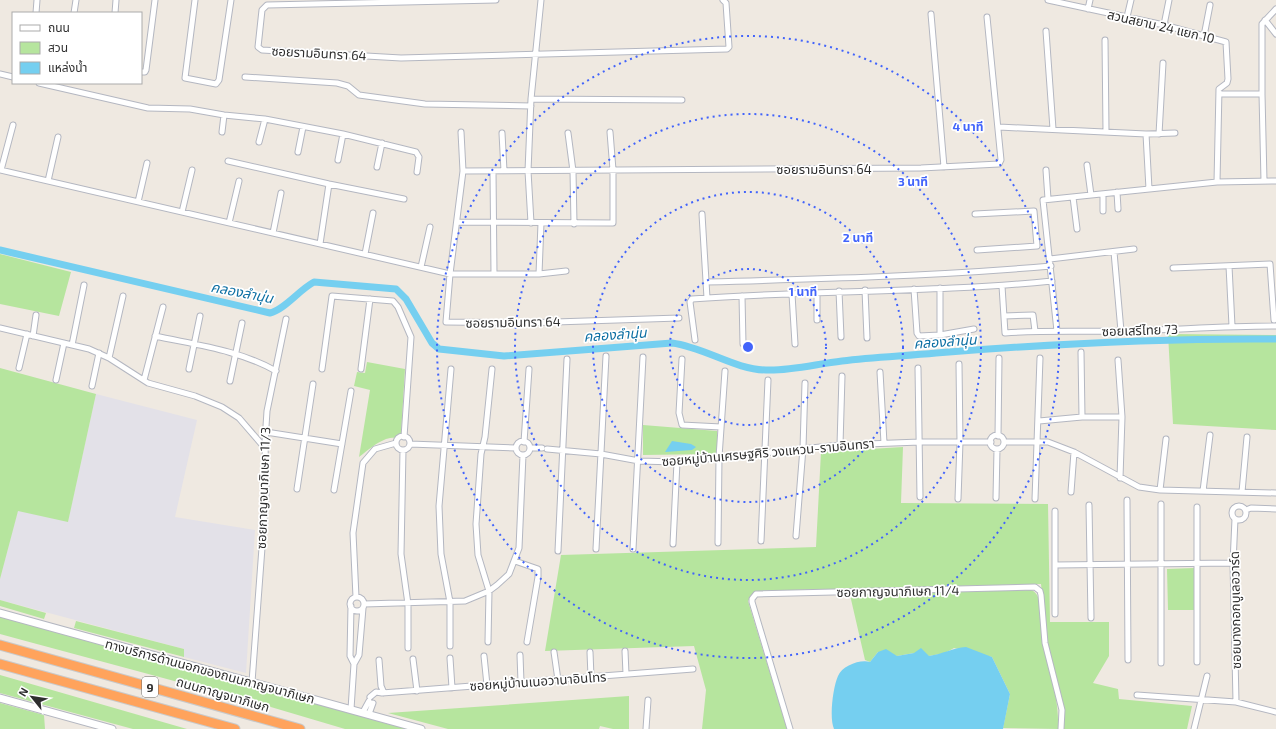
<svg xmlns="http://www.w3.org/2000/svg" width="1276" height="729" font-family="'Exo 2','Noto Sans Thai',sans-serif">
<rect width="100%" height="100%" fill="#efe9e1"/>
<path fill="#e3e1e8" d="M96 394 197 420 175 517 255 530 246 673 184 657V649L0 600V579L18 510 68 521Z"/>
<path fill="#b6e59e" d="M0 254 71 272 59 316 0 304Z
M1168 334 1276 335V430L1173 424Z
M367 362 405 369 401 434C396 439 392 437 386 439 376 443 368 450 359 457L370 390 354 386 357 372 365 373Z
M0 368 96 394 68 522 18 511 0 579Z
M643 425 717 431V452L712 454 643 455Z
M903 447 901 503 1048 504 1050 622H1109V656L1093 683 1118 689 1119 699 1192 706 1187 729H1063L1064 707 1047 643 1041 584 755 591 748 601 787 729H702L706 690 694 646 545 651 561 555 816 547 821 452Z
M1194 568 1195 610H1168L1167 569Z
M1031 590C1041 594 1039 605 1040 614 1042 653 1060 690 1058 729L1003 728 1010 694 992 657 954 648 945 653 929 656 914 653 897 656 878 652 870 662 865 660 850 595Z
M0 600 46 613 44 619 0 606Z
M0 616 408 729H345L187 682H178L22 640 0 634Z
M76 621 184 649V657L74 628Z
M0 675 187 729H133L0 693Z
M629 696V729H613L600 726 599 729H448L388 713Z
M0 703 44 715 45 729H0Z"/>
<path fill="#75cff0" d="M672 441 691 444 696 447 692 450 665 452Z
M966 647 992 657 1010 694 1003 729H834C829 718 833 687 838 676 842 666 860 659 870 662L878 652 886 649 897 656 914 653 921 648 929 656C942 654 953 648 966 647Z"/>
<g fill="none" stroke-linecap="round" stroke-linejoin="round">
<path stroke="#75cff0" stroke-width="7" d="M0 250 270 313C284 310 299 290 314 282L396 289 406 299 432 343 439 349 504 356 672 343C704 347 736 370 766 370 791 371 816 364 842 361 873 357 905 356 936 353 1049 344 1163 338 1276 339"/>
<defs>
<path id="minor" d="M195 0 185 78 216 84 219 80 231 0
M496 0 267 5 262 10 258 47 262 50 401 58 727 49 729 47 726 3 723 0
M1048 0 1164 25 1226 42 1228 79 1227 83 1219 89 1217 182
M1088 9 1090 0
M36 13 37 0
M74 13 76 0
M115 13 116 0
M931 14 944 167
M1127 17 1131 0
M1265 20 1276 34
M1164 25 1169 0
M1046 31 1053 129
M1204 36 1210 5
M1105 40 1106 131
M141 72H145L146 70 155 0
M0 74 13 77
M245 77 337 83 348 86 359 95 425 104 531 106
M39 83 148 108 190 109 224 115 265 119 343 134 416 152 419 157 417 172
M1219 94H1262
M531 99 682 100
M999 127 1146 134 1175 133
M222 132 224 115
M461 132 463 171 450 274 446 322 524 323 679 318
M502 133 504 171
M568 133 573 171 574 224
M1146 134 1149 189
M1159 134 1163 63
M259 142 265 119
M298 152 303 127
M338 160 343 134
M228 161 329 184 404 199
M1087 165 1091 195
M377 167 382 143
M0 170 450 274H539L566 271
M1 170 13 125
M1046 170 1048 199
M463 171 921 168 999 164 1001 160 987 17
M493 171 494 274
M48 181 58 137
M1264 181 1262 94V24L1276 9
M1117 192 1118 209
M1103 194V211
M1073 197 1077 229
M138 202 147 163
M182 212 192 170
M702 214 707 298
M975 214 1034 211 1037 246 977 250
M457 222 613 223V170L610 132
M229 223 239 181
M531 223 528 171 531 99 541 0
M273 233 281 193
M320 244 329 184
M1114 252 1121 331
M365 254 373 213
M1050 259 1134 249
M1229 266 1232 326
M421 267 430 227
M1173 268 1270 264 1274 320
M539 274 541 223
M706 282C821 279 936 276 1051 266
M1002 286 1005 333C1044 330 1082 332 1121 331 1172 330 1224 326 1276 326
M940 288V335
M914 289 917 333 919 336 940 335 974 329
M865 290 867 338
M839 291 841 337
M792 294 795 344
M742 296 743 344
M1004 316 1033 315 1035 331
M817 320V293
M0 328 89 349 109 358 148 383 195 396 222 407 239 418 264 447
M1057 331 1043 200 1217 182 1276 181
M33 336 36 315
M155 336C196 345 239 350 276 371
M695 340 690 302 692 299C812 290 933 293 1052 281
M72 345 84 285
M1081 352 1082 417
M109 358 123 296
M682 359 679 413 682 425 721 427
M1118 360 1122 417 1120 478
M19 368 27 334
M918 368 920 497
M189 369 200 316
M322 369 332 296 393 301 398 307 411 337 404 437
M361 369 370 299
M880 372 884 443
M56 380 64 343
M144 380 163 307
M230 381 242 323
M92 386 99 353
M1039 421 1082 417H1122
M266 432 342 444
M990 442a7 7 0 1 1 14 0a7 7 0 1 1-14 0Z
M998 436 999 358
M396 443a7 7 0 1 1 14 0a7 7 0 1 1-14 0Z
M516 448a7 7 0 1 1 14 0a7 7 0 1 1-14 0Z
M524 442 529 369
M1004 442H1048L1074 452 1139 487 1160 490 1276 493
M410 444 516 448
M840 445 842 376
M530 448H542
M547 449 601 454 639 461 677 462 840 445 920 442H991
M403 450 401 554 408 604V648
M297 489 313 384
M334 490 351 391
M1160 490 1166 439
M1203 491 1210 435
M1071 492 1074 452
M1242 492 1247 437
M996 498 997 449
M958 499 960 442 959 364
M1035 499 1040 358
M1127 500 1128 660
M1089 505 1091 618
M1232 513a7 7 0 1 1 14 0a7 7 0 1 1-14 0Z
M1246 510 1251 508 1276 509
M1055 511V614
M1235 519 1233 563 1236 702
M796 536 803 448 805 383
M761 541 768 380
M718 543 719 457 725 371
M673 544 677 462
M596 549 606 356
M633 549 643 357
M558 551 567 359
M515 561 538 569V577L527 642
M1055 565 1233 563
M356 597 353 533 363 463 375 449 396 443
M350 604a7 7 0 1 1 14 0a7 7 0 1 1-14 0Z
M364 604 465 601 489 591 497 585 509 574 519 548 523 455
M351 606 350 656 354 664
M488 642 489 591 478 555 476 524 481 454 485 437 492 369
M450 646V602L441 554 439 506 451 369
M625 651 626 674
M554 652 558 680
M590 652 591 677
M520 655 521 682
M484 656 487 685
M450 658 452 688
M413 659 417 691
M379 660 381 686 384 693
M1197 662V507
M1161 663V504
M252 682 266 494 265 442 267 411 286 319
M1137 695 1236 702 1276 712
M370 697 376 692 382 693 693 669
M351 709 354 664 359 655 363 608
M363 712 369 701
M369 714 373 703
M646 729 648 700
M790 729 752 602V599L756 594 1035 587 1040 591 1041 595 1045 643 1062 710 1061 729
M1194 729 1207 676"/>
<path id="secondary" d="M0 613 421 729
M0 698 112 729"/>
<path id="motorway" d="M0 645 300 729
M0 664 235 729"/>
</defs>
<use href="#minor" stroke="#b4b7c1" stroke-width="7"/>
<use href="#secondary" stroke="#b4b7c1" stroke-width="9"/>
<use href="#motorway" stroke="#c9c9c9" stroke-width="11"/>
<use href="#minor" stroke="#fff" stroke-width="5"/>
<use href="#secondary" stroke="#fff" stroke-width="7"/>
<use href="#motorway" stroke="#ffa35c" stroke-width="9"/>
</g>
<g fill="none" stroke="#4264fb" stroke-width="2" stroke-dasharray="2 4">
<circle cx="748" cy="347" r="78"/>
<circle cx="748" cy="347" r="155"/>
<circle cx="748" cy="347" r="233"/>
<circle cx="748" cy="347" r="311"/>
</g>
<g text-anchor="middle" dominant-baseline="central" stroke-width="3.5" stroke-linejoin="round" paint-order="stroke">
<rect fill="#fff" stroke="#6d6d6d" stroke-width="1" x="142" y="677" width="16" height="20" rx="3"/>
<g font-size="12" font-weight="bold" fill="#2e2e2e">
<text x="150" y="687">9</text>
</g>
<g font-size="13" fill="#2e2e2e" stroke="#fff">
<text transform="translate(1161 26) rotate(13)">สวนสยาม 24 แยก 10</text>
<text transform="translate(319 53) rotate(3)">ซอยรามอินทรา 64</text>
<text x="824" y="169">ซอยรามอินทรา 64</text>
<text transform="translate(513 322) rotate(-1)">ซอยรามอินทรา 64</text>
<text transform="translate(1140 330) rotate(-2)">ซอยเสรีไทย 73</text>
<text transform="translate(768 452) rotate(-5)">ซอยหมู่บ้านเศรษฐศิริ วงแหวน-รามอินทรา</text>
<text transform="translate(263 488) rotate(-88)">ซอยกาญจนาภิเษก 11/3</text>
<text transform="translate(898 591) rotate(-1)">ซอยกาญจนาภิเษก 11/4</text>
<text transform="translate(1235 610) rotate(-91)">ซอยบางกอกบูเลอวาร์ด</text>
<text transform="translate(210 671) rotate(15)">ทางบริการด้านนอกของถนนกาญจนาภิเษก</text>
<text transform="translate(538 681) rotate(-4)">ซอยหมู่บ้านเนอวานาอินโทร</text>
<text transform="translate(223 694) rotate(16)">ถนนกาญจนาภิเษก</text>
</g>
<g font-size="14" font-style="italic" fill="#0d6fa3" stroke="#fff">
<text transform="translate(242 292) rotate(11)">คลองลำนุ่น</text>
<text transform="translate(615 334) rotate(-4)">คลองลำนุ่น</text>
<text transform="translate(945 341) rotate(-4)">คลองลำนุ่น</text>
</g>
</g>
<circle cx="748" cy="347" r="6" fill="#4264fb" stroke="#fff" stroke-width="2"/>
<g font-size="12" text-anchor="middle" font-weight="bold" fill="#4264fb" stroke="#fff" stroke-width="3.5" stroke-linejoin="round" paint-order="stroke">
<text x="968" y="131">4 นาที</text>
<text x="913" y="186">3 นาที</text>
<text x="858" y="242">2 นาที</text>
<text x="803" y="296">1 นาที</text>
</g>
<rect x="12" y="12" width="130" height="72" fill="#ffffff" stroke="#ababab"/>
<rect x="20" y="25" width="20" height="6" fill="#ffffff" stroke="#ababab"/>
<text x="48" y="32" font-size="12" fill="#2e2e2e">ถนน</text>
<rect x="20" y="42" width="20" height="12" fill="#b6e59e" stroke="#ababab"/>
<text x="48" y="52" font-size="12" fill="#2e2e2e">สวน</text>
<rect x="20" y="62" width="20" height="12" fill="#75cff0" stroke="#ababab"/>
<text x="48" y="72" font-size="12" fill="#2e2e2e">แหล่งน้ำ</text>
<g transform="translate(32 697) rotate(300)" stroke="#ffffff" stroke-width="3" paint-order="stroke">
<path d="M0-3L7 15L0 10L-7 15Z" fill="#2e2e2e"/>
<text y="-6" font-size="11" font-weight="bold" text-anchor="middle" fill="#2e2e2e">N</text>
</g>
</svg>
